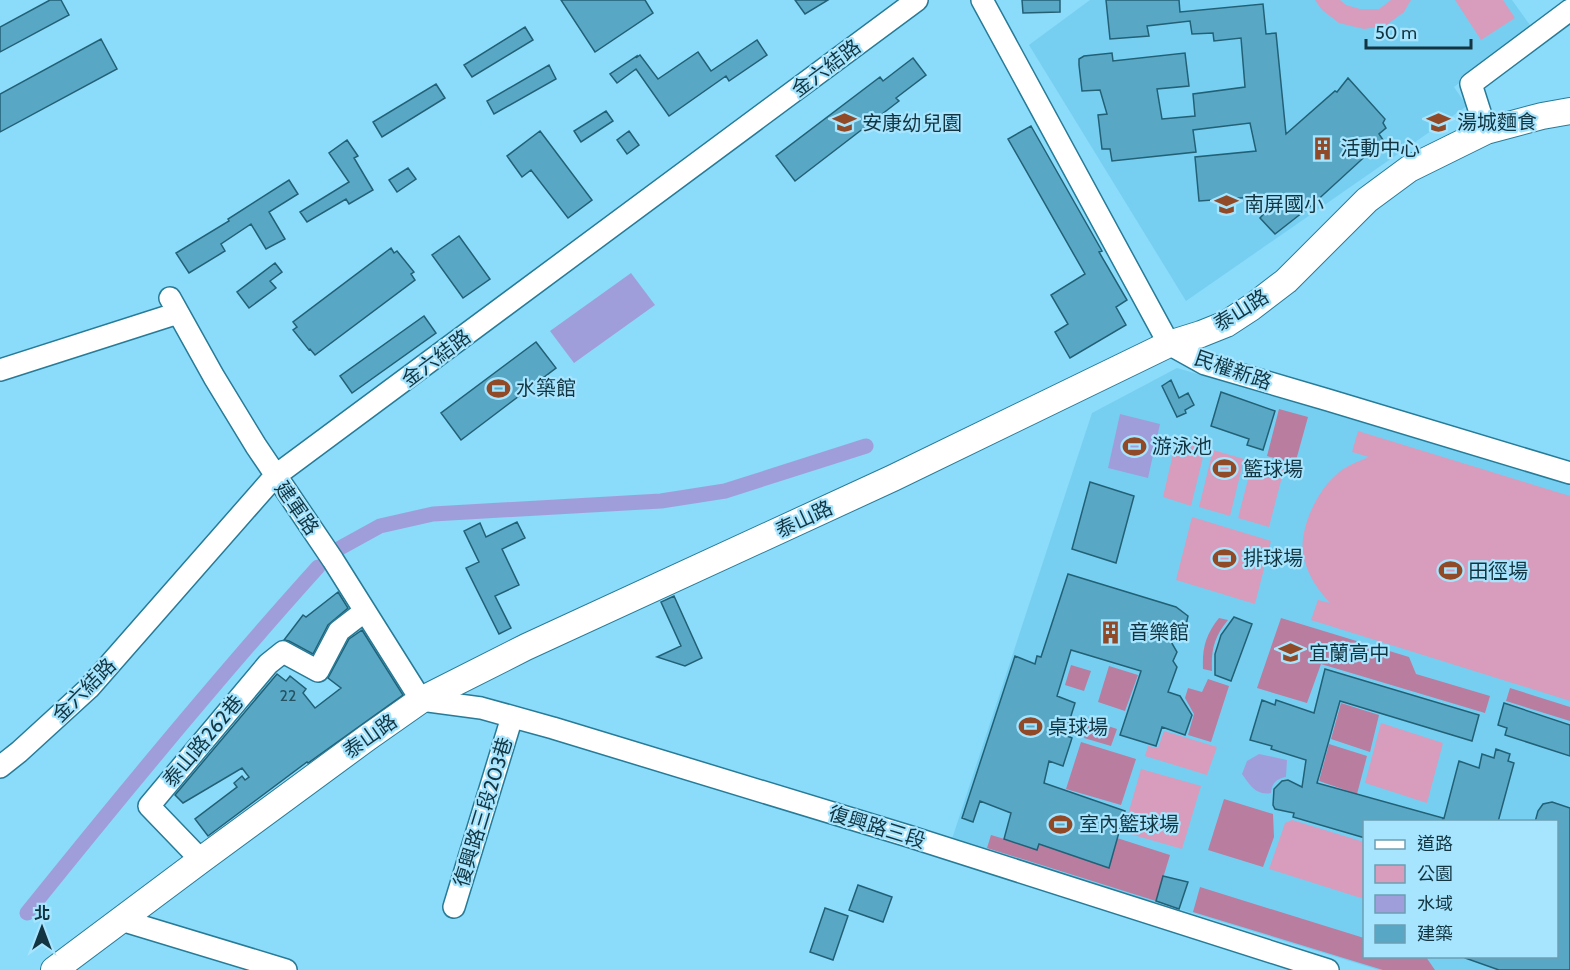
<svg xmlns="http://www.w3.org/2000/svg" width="1570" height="970" font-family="Cabin,'Noto Sans TC',sans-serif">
<rect width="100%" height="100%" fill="#8bdbfa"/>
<path fill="#76cff1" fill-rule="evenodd" d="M1090 0H1512L1532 28 1454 87 1467 106 1186 301 1029 45Z
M1177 368 1570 484V970H1379L1179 909 1039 869 952 839 1092 413ZM1364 822H1556V956H1364Z"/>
<path fill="#d89cbd" d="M1315 0H1340L1346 5 1360 9H1379L1391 0H1411L1404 12 1385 26 1364 29 1339 23 1322 10Z
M1455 0H1503L1515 18 1481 40Z
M1358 431 1570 496V701L1311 620 1318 600 1330 603C1318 590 1309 577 1304 559 1297 533 1316 492 1336 475 1345 466 1357 462 1369 457L1352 452Z
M1176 441 1205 449 1191 506 1163 497Z
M1213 450 1244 459 1230 516 1199 507Z
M1253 460 1284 469 1269 527 1238 518Z
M1192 517 1271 541 1255 604 1176 580Z
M1381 723 1443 743 1427 803 1365 783Z
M1164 731 1217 747 1207 775 1145 756 1148 746 1158 748Z
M1141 769 1201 786 1182 849 1123 832Z
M1292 820 1364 842V899L1269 869 1285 823Z"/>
<path fill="#b97d9f" d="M1279 409 1308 417 1295 464 1267 456Z
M1219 618 1228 620C1214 637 1211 650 1212 671L1203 669C1202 648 1206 634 1219 618Z
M1281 618 1409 657 1416 674 1490 696 1485 713 1321 664 1307 703 1257 688Z
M1071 665 1091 671 1084 691 1065 685Z
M1109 666 1138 675 1125 711 1098 702Z
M1208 679 1229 686 1211 742 1188 735 1194 714 1185 698 1188 688 1202 692Z
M1510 688 1570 707V721L1506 701Z
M1341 703 1379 715 1370 752 1331 739Z
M1090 720 1117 729 1111 746 1084 738Z
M1081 742 1136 759 1121 805 1066 789Z
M1329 744 1367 756 1357 794 1319 781Z
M1224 799 1273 814 1274 837 1263 867 1208 850Z
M991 835 1035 848 1037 844 1107 865 1117 838 1170 855 1156 901 987 848Z
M1200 887 1364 938V956L1426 957 1435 970H1383L1193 912Z"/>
<path fill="#a09eda" d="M631 273 655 305 574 363 550 331Z
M1120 414 1160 424 1148 478 1108 468Z
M1259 754 1287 760 1286 777C1276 779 1272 783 1271 793 1256 796 1250 785 1242 774L1247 761Z"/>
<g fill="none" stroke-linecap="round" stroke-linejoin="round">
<path stroke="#a09eda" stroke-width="15" d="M340 548 380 526 433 514 661 501 725 491 866 446
M27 913C121 796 217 679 318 567"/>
</g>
<path fill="#58a7c5" stroke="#226076" stroke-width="1.5" d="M50 0H61L69 15 0 52V27Z
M561 0H645L653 13 595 52Z
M795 0H828L805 14Z
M1022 0H1060V12L1023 13Z
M1106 0H1179L1180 12 1263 4 1266 34 1276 33 1286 134 1335 91 1337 92 1348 78 1385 119 1383 123 1386 128 1379 134 1383 140 1312 205 1275 234 1260 218 1281 195 1199 201 1195 157 1256 151 1250 123 1193 130 1196 152 1112 161 1110 149H1102L1098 115 1107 114 1100 90 1082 91 1079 65V59L1084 56 1112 53 1113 61 1185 53 1189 86 1157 89 1162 119 1195 116 1193 94 1245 87 1241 38 1214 41 1213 33 1192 34 1190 21 1147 26 1149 36 1110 39Z
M525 27 533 40 472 77 464 65Z
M101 39 117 69 0 132V94Z
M757 40 767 55 729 81 726 76 669 116 636 69 617 83 610 74 637 56V57L640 55 658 79 698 52 711 71Z
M913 58 926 75 896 98 899 101 795 181 776 156 880 77 883 81Z
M549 65 556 79 494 114 487 101Z
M436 84 445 98 382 137 373 122Z
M606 111 613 121 581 142 574 131Z
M1031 126 1102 251 1099 252 1127 300 1116 307 1126 325 1070 358 1055 332 1068 324 1051 295 1085 274 1008 139Z
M540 131 592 200 568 218 531 170 522 177 507 156Z
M629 131 639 145 627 154 617 140Z
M347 140 358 156 354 158 373 190 349 204 346 199 307 222 300 212 349 182 329 153Z
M408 168 416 179 397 192 389 180Z
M289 180 298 194 269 212 285 239 266 249 251 224 221 244 225 251 189 273 176 253 229 221 228 219Z
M459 236 490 279 463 298 432 255Z
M391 248 394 253 397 251 414 272 411 274 415 280 315 355 310 349 309 350 293 330 297 327 293 322Z
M275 263 282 272 270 281 276 288 249 308 237 292Z
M424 316 436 333 352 393 340 376Z
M536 342 556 368 461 440 441 413Z
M1171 380 1179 398 1188 393 1194 405 1185 410 1186 413 1177 417 1162 386Z
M1221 392 1275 411 1263 450 1247 445 1249 439 1211 426Z
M1090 482 1134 496 1116 563 1072 549Z
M517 522 525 538 502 549 519 585 495 596 511 628 499 634 466 568 479 562 464 531 480 523 486 537Z
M1068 574 1176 607 1188 616 1186 625 1176 624 1170 640 1177 652 1173 661 1177 667 1168 692 1180 696 1192 715 1185 735 1162 727 1156 746 1120 735 1141 671 1071 650 1057 696 1075 703 1065 735 1072 738 1063 766 1049 761 1044 783 1125 811 1109 868 1039 844 1037 850 1004 839 1011 813 980 801 973 822 962 818 1015 656 1035 664 1037 656 1041 657Z
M338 592 348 608 328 625 313 654 289 641 284 640 303 615 306 617Z
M674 596 702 658 685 666 657 657 681 646 661 602Z
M1234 617 1252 624 1231 681 1215 675V654L1221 635Z
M362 630 403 695 308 763 307 762 208 836 195 819 237 787 234 783 242 776 245 780 249 777 242 768 183 803 175 795 277 674 286 681 290 676 306 689 303 693 315 708 341 688 328 678 349 639Z
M1325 669 1479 715 1472 741 1340 701 1317 783 1443 818 1442 822H1365V838L1293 817 1294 813 1275 809 1273 805 1274 789 1282 781 1288 780 1302 787 1306 760 1271 749 1272 746 1250 740 1262 700 1275 705 1276 700 1314 713Z
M1504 703 1570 725V756L1505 735 1507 728 1498 725Z
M1496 749 1510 754 1508 761 1514 763 1498 822H1443L1459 761 1479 768 1482 754 1494 758Z
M1552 802 1570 808V970H1499L1465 958V957H1557V822H1535L1538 811 1543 804Z
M1163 876 1188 882 1179 909 1156 901Z
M858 885 892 897 883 922 849 910Z
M825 908 848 916 833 960 810 952Z"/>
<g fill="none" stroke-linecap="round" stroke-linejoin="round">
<defs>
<path id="minor" d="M982 0 1169 344 1205 364 1328 400 1570 473
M1486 131 1471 84 1570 10
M170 298 214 377 256 446 333 560 421 700 481 708 553 728 908 836 1328 970
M0 370 178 313
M0 767 19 752 89 688 275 476 917 0
M201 860 149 806 268 664 283 652 318 671 339 631 365 611
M454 907 512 717
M121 920 286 970"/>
<path id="major" d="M54 970 201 860 367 738 421 700 526 647 893 478 1169 344 1201 334 1226 324 1252 307 1286 281 1367 200 1409 169 1486 131 1542 116 1570 111"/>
</defs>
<use href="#minor" stroke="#277b97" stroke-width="24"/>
<use href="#major" stroke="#277b97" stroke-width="28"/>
<use href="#minor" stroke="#fff" stroke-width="21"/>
<use href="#major" stroke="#fff" stroke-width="26"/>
</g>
<defs>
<symbol id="school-bare" viewBox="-9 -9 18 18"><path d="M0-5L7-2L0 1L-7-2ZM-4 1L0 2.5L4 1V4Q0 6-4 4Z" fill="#914a27" stroke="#a7e5ff" stroke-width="2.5" paint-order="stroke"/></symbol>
<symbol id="building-bare" viewBox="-9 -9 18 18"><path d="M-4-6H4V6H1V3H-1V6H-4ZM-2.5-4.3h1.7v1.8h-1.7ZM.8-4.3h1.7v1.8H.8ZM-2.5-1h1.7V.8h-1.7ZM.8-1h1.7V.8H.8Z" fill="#914a27" stroke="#a7e5ff" stroke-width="2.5" paint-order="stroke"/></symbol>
<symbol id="stadium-bare" viewBox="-9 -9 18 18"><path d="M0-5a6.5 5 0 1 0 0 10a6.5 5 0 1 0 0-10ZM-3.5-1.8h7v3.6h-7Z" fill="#914a27" stroke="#a7e5ff" stroke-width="2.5" paint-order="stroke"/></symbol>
</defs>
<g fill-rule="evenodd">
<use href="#school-bare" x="1422" y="106" width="33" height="33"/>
<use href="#school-bare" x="828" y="106" width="33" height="33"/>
<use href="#building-bare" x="1306" y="132" width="33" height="33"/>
<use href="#school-bare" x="1210" y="188" width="33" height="33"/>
<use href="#stadium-bare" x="482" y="372" width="33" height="33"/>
<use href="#stadium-bare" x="1118" y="430" width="33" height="33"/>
<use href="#stadium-bare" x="1208" y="452" width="33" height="33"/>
<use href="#stadium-bare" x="1208" y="542" width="33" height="33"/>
<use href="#stadium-bare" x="1434" y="554" width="33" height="33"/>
<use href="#building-bare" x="1094" y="616" width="33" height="33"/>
<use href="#school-bare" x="1274" y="636" width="33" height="33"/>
<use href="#stadium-bare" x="1014" y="710" width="33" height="33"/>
<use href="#stadium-bare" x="1044" y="808" width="33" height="33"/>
</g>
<g text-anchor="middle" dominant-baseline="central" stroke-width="4.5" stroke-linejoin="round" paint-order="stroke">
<g font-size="16" fill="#245262">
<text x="288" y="695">22</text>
</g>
<g font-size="20" fill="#133541" stroke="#a7e5ff">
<text transform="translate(826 68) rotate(-37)">金六結路</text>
<text transform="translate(1241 310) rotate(-32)">泰山路</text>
<text transform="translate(436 358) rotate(-37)">金六結路</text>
<text transform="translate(1233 370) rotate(19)">民權新路</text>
<text transform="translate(297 508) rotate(55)">建軍路</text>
<text transform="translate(804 519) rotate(-25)">泰山路</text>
<text transform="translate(84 690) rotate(-45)">金六結路</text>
<text transform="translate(370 736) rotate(-35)">泰山路</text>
<text transform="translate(203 741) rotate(-50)">泰山路262巷</text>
<text transform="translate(483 812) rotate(-73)">復興路三段203巷</text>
<text transform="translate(877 827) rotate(17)">復興路三段</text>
</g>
<g font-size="20" fill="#133541" stroke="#a7e5ff" text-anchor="start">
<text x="1457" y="122">湯城麵食</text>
<text x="862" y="123">安康幼兒園</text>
<text x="1340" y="148">活動中心</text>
<text x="1244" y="204">南屏國小</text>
<text x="516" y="388">水築館</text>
<text x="1152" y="446">游泳池</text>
<text x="1243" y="469">籃球場</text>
<text x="1243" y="558">排球場</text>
<text x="1468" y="571">田徑場</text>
<text x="1129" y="632">音樂館</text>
<text x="1309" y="653">宜蘭高中</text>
<text x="1048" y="727">桌球場</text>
<text x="1079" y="824">室內籃球場</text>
</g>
</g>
<rect x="1363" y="820" width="195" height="138" fill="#a7e5ff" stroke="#6c9fb3" stroke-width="1.5"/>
<rect x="1375" y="840" width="30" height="9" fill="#ffffff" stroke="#6c9fb3" stroke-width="1.5"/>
<text x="1417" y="850" font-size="18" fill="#133541">道路</text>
<rect x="1375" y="865" width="30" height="18" fill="#d89cbd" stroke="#6c9fb3" stroke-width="1.5"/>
<text x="1417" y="880" font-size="18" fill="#133541">公園</text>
<rect x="1375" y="895" width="30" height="18" fill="#a09eda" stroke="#6c9fb3" stroke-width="1.5"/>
<text x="1417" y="910" font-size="18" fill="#133541">水域</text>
<rect x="1375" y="925" width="30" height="18" fill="#58a7c5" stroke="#6c9fb3" stroke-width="1.5"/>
<text x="1417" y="940" font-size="18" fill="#133541">建築</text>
<g transform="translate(42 928)" stroke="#a7e5ff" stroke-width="4.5" paint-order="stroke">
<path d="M0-4.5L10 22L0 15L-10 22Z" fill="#133541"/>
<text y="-9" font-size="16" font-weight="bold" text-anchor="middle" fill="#133541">北</text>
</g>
<path d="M1366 39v9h105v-9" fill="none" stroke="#133541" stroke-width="3"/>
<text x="1375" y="39" font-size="18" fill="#133541" stroke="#a7e5ff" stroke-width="4.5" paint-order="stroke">50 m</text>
</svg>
